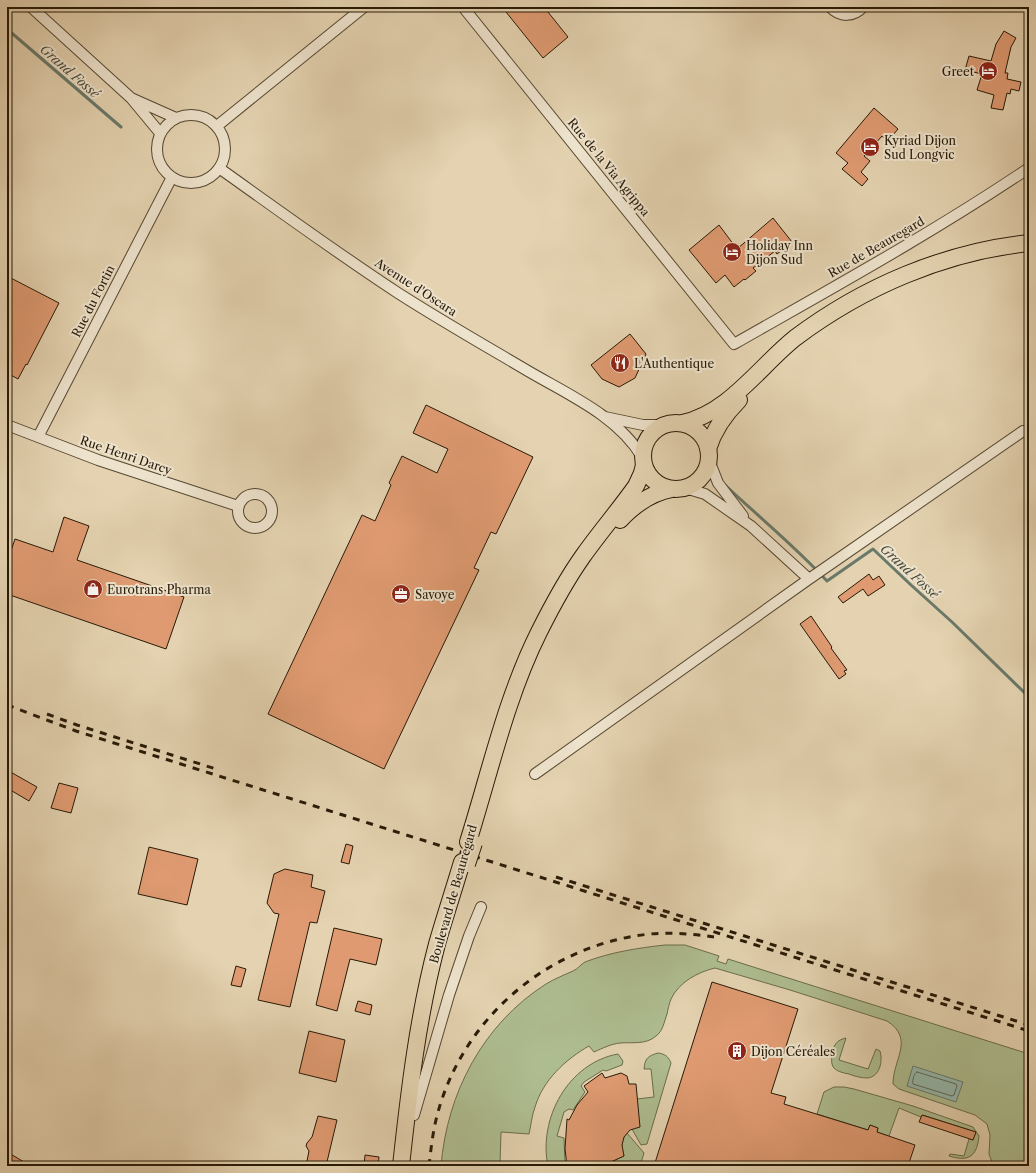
<svg xmlns="http://www.w3.org/2000/svg" width="1036" height="1173" font-family="'Libre Caslon Text',serif">
<rect width="100%" height="100%" fill="#e4d2b0"/>
<filter id="stains"><feTurbulence type="fractalNoise" baseFrequency=".005" numOctaves="4"/><feColorMatrix values="0 0 0 0 .2 0 0 0 0 .09 0 0 0 0 .02 0 0 0 .5 -.17"/></filter>
<radialGradient id="worn" r=".72"><stop offset=".6" stop-color="#630" stop-opacity="0"/><stop offset="1" stop-color="#630" stop-opacity=".3"/></radialGradient>
<path fill="#aebd90" stroke="#6a6c4c" d="M665 945H685L719 956 717 961 726 964 728 959 1029 1054V1166H995L992 1162 989 1154 990 1135 987 1124 975 1115 899 1089 893 1084C893 1059 915 1039 887 1021L790 990 715 968C698 972 679 982 671 999 669 1004 668 1009 667 1014 664 1022 663 1031 656 1036 646 1045 632 1042 620 1043 611 1044 603 1048 594 1052L589 1046C566 1059 543 1080 535 1107 532 1115 531 1125 529 1134L501 1132 500 1164 479 1166H441C447 1093 483 1024 546 984 554 979 564 975 573 971 578 969 581 964 585 962 611 952 638 948 665 945Z
M846 1038 839 1060 868 1069 876 1049 880 1051C883 1061 880 1077 867 1078 861 1078 854 1076 849 1074 844 1073 838 1072 834 1068 830 1063 832 1056 833 1050 835 1043 838 1040 846 1038Z
M658 1053C665 1054 668 1056 671 1063L647 1144 641 1145 632 1129 637 1099 654 1097 651 1069H644C645 1058 648 1056 658 1053Z
M618 1054 623 1061 622 1065 606 1071 603 1070 584 1082 581 1086 585 1092 573 1110 569 1109 564 1112 557 1136 564 1138 565 1163 560 1164V1166H548C538 1119 568 1063 618 1054Z
M834 1087H844L854 1089 913 1106 973 1127 979 1136C977 1157 968 1162 949 1156L950 1154 964 1156 969 1139 973 1140 976 1132 923 1115 921 1117 899 1108 889 1136 877 1132 878 1128 870 1125 868 1130 817 1114 824 1092Z
M627 1133 644 1153 640 1166H602L624 1156C621 1147 621 1140 627 1133Z"/>
<path fill="#95b8ac" stroke="#69796a" d="M913 1066 963 1082 956 1102 907 1086Z"/>
<g fill="none" stroke-linecap="round" stroke-linejoin="round">
<path stroke="#5e695a" stroke-width="1" d="M917 1072 956 1084 957 1086 954 1095 952 1096 913 1084C912 1081 914 1073 917 1072Z"/>
<path stroke="#69796a" stroke-width="3" d="M7 29 121 127
M725 485C759 517 796 547 827 581L873 549 911 585 952 622 1029 697"/>
</g>
<path fill="#df9a71" stroke="#271a07" d="M502 7H544L568 37 543 58Z
M1004 31 1016 38 1011 47 1005 73H1008L1007 79 1021 82 1019 91 1011 89 1010 94 1007 93 1003 110 991 108 994 95 977 90 982 74 965 70 969 56 991 61 996 44Z
M874 108 898 129 888 141 882 136 864 156 870 161 861 172 868 179 862 186 842 169 848 163 836 153Z
M773 218 792 242 777 254 775 251 753 268 756 271 745 280 744 279 734 287 725 275 716 283 689 250 719 225 737 249Z
M7 276 59 303 27 365 26 364 18 379 7 373Z
M630 334 646 354 635 378 619 387 602 379 591 365Z
M426 405 533 457 496 534 491 532 474 568 479 570 384 769 268 714 362 515 375 521 391 485 389 483 402 456 437 473 448 449 413 433Z
M64 517 89 526 77 560 184 597 166 649 7 594V562L15 539 53 552Z
M869 574 873 580 879 576 885 585 868 596 863 589 843 603 838 597Z
M811 616 832 647 831 648 847 670 844 671 846 674 839 679 800 624Z
M7 770 37 787 29 801 7 788Z
M59 783 78 788 71 813 51 808Z
M346 844 353 846 349 864 341 862Z
M149 847 198 859 187 905 138 894Z
M285 869 313 875 311 887 325 891 317 923 310 922 290 1007 258 1000 279 914 274 913 267 903 274 874Z
M334 928 382 939 376 965 350 959 337 1011 316 1005Z
M236 966 246 969 241 987 231 985Z
M712 982 798 1009 771 1093 786 1097 784 1104 868 1130 870 1125 878 1128 877 1132 915 1145 908 1166H654Z
M358 1001 372 1005 370 1015 355 1011Z
M309 1031 345 1040 336 1082 299 1073Z
M602 1073 605 1078 621 1073 627 1076 629 1084H636L640 1127 630 1130 624 1137 622 1145 624 1156 602 1166H567L565 1149 567 1119 569 1120 577 1105 588 1092 584 1086Z
M922 1115 976 1132 973 1140 919 1122Z
M318 1116 337 1120 326 1166H306L309 1151 306 1146 307 1143 312 1137Z
M7 1152 31 1166H7Z
M365 1155 379 1157 378 1166H364Z"/>
<g fill="none" stroke-linecap="round" stroke-linejoin="round">
<defs>
<path id="street" d="M31 7 131 98
M463 7 734 344C834 287 934 232 1029 168
M830 7C840 18 854 17 863 7
M157 149a34 34 0 1 1 68 0a34 34 0 1 1-68 0Z
M217 126 364 7
M160 133 131 98 176 118
M219 168C278 210 337 253 398 293 440 320 484 345 528 371 567 394 618 416 642 457
M605 417 643 425H664
M7 425 98 460 238 506
M38 437 172 177
M709 460 718 483 743 516
M685 488 705 494 751 526 809 579
M238 511a17 17 0 1 1 34 0a17 17 0 1 1-34 0Z
M535 774 809 579 1023 431
M414 1115 449 995 469 936 481 907"/>
<path id="primary" d="M643 456a33 33 0 1 1 66 0a33 33 0 1 1-66 0Z
M682 423C728 414 760 366 795 338 863 287 944 252 1029 243
M708 449C714 429 725 414 739 400
M620 520C634 505 651 493 672 489
M468 842C490 772 506 698 539 632 552 606 566 580 583 556 600 532 619 510 636 486L642 473 644 465
M401 1166C409 1092 418 1016 437 944 445 916 454 889 462 862"/>
</defs>
<use href="#street" stroke="#564831" stroke-width="12"/>
<use href="#primary" stroke="#271a07" stroke-width="18"/>
<use href="#street" stroke="#ede2cc" stroke-width="10"/>
<use href="#primary" stroke="#e4d2b0" stroke-width="16"/>
<path stroke="#271a07" stroke-width="3" stroke-dasharray="7 7" stroke-linecap="butt" d="M7 705 76 731 1029 1031
M47 714 77 725 216 769
M556 877 1029 1025
M429 1166C431 1148 433 1130 438 1112 465 1015 551 944 650 934 672 932 693 934 714 937"/>
<defs>
<path id="primary-bridge" d="M467 864 474 843"/>
</defs>
<use href="#primary-bridge" stroke="#271a07" stroke-width="18" stroke-linecap="butt"/>
<use href="#primary-bridge" stroke="#e4d2b0" stroke-width="16"/>
</g>
<defs>
<symbol id="hotel-disc" viewBox="-11 -11 22 22"><circle r="9.5" fill="#8f2418" stroke="#ede2cc"/><path d="M-6-4.5h1.5V1H6V5H4.5V3h-9V5H-6ZM-4 0a1.8 1.8 0 1 1 3.6 0ZM.5 0V-2.5h3Q6-2.5 6 0Z" fill="#fff"/></symbol>
<symbol id="restaurant-disc" viewBox="-11 -11 22 22"><circle r="9.5" fill="#8f2418" stroke="#ede2cc"/><path d="M-5-6h1v4h1v-4h1v4h1v-4h1v5L-1.5 .5V6h-2V.5L-5-1ZM5-6V6H3V1.5H1.5Q1.5-4 5-6Z" fill="#fff"/></symbol>
<symbol id="shop-disc" viewBox="-11 -11 22 22"><circle r="9.5" fill="#8f2418" stroke="#ede2cc"/><path d="M-5-2.5h2.3a2.7 3.5 0 0 1 5.4 0H5L5.5 6h-11ZM-1.5-2.5h3a1.5 2.3 0 0 0-3 0Z" fill="#fff"/></symbol>
<symbol id="office-disc" viewBox="-11 -11 22 22"><circle r="9.5" fill="#8f2418" stroke="#ede2cc"/><path d="M-6-3h4V-5.5h4V-3h4V5H-6ZM-1-4.5V-3h2v-1.5ZM-6 0V1H6V0Z" fill="#fff"/></symbol>
<symbol id="building-disc" viewBox="-11 -11 22 22"><circle r="9.5" fill="#8f2418" stroke="#ede2cc"/><path d="M-4-6H4V6H1V3H-1V6H-4ZM-2.5-4.3h1.7v1.8h-1.7ZM.8-4.3h1.7v1.8H.8ZM-2.5-1h1.7V.8h-1.7ZM.8-1h1.7V.8H.8Z" fill="#fff"/></symbol>
</defs>
<g fill-rule="evenodd">
<use href="#hotel-disc" x="977" y="60" width="22" height="22"/>
<use href="#hotel-disc" x="859" y="136" width="22" height="22"/>
<use href="#hotel-disc" x="721" y="241" width="22" height="22"/>
<use href="#restaurant-disc" x="609" y="352" width="22" height="22"/>
<use href="#shop-disc" x="82" y="578" width="22" height="22"/>
<use href="#office-disc" x="390" y="583" width="22" height="22"/>
<use href="#building-disc" x="726" y="1040" width="22" height="22"/>
</g>
<g text-anchor="middle" dominant-baseline="central" stroke-width="4" stroke-linejoin="round" paint-order="stroke">
<g font-size="12" fill="#271a07" stroke="#ede2cc" text-anchor="start">
<text x="974" y="71" text-anchor="end">Greet</text>
<text x="884" y="140">Kyriad Dijon<tspan x="884" dy="14">Sud Longvic</tspan></text>
<text x="746" y="245">Holiday Inn<tspan x="746" dy="14">Dijon Sud</tspan></text>
<text x="634" y="363">L'Authentique</text>
<text x="107" y="589">Eurotrans Pharma</text>
<text x="415" y="594">Savoye</text>
<text x="751" y="1051">Dijon Céréales</text>
</g>
<g font-size="12" fill="#271a07" stroke="#ede2cc">
<text transform="translate(609 167) rotate(51)">Rue de la Via Agrippa</text>
<text transform="translate(876 247) rotate(-30)">Rue de Beauregard</text>
<text transform="translate(416 287) rotate(33)">Avenue d'Oscara</text>
<text transform="translate(93 301) rotate(-63)">Rue du Fortin</text>
<text transform="translate(126 455) rotate(19)">Rue Henri Darcy</text>
<text transform="translate(453 894) rotate(-74)">Boulevard de Beauregard</text>
</g>
<g font-size="13" font-style="italic" fill="#484939" stroke="#ede2cc">
<text transform="translate(70 71) rotate(41)">Grand Fossé</text>
<text transform="translate(910 571) rotate(42)">Grand Fossé</text>
</g>
</g>
<rect width="1036" height="1173" fill="none" stroke="#e4d2b0" stroke-width="24"/>
<rect x="8" y="8" width="1020" height="1157" fill="none" stroke="#271a07" stroke-width="2"/>
<rect x="12" y="12" width="1012" height="1149" fill="none" stroke="#271a07"/>
<rect width="100%" height="100%" filter="url(#stains)"/>
<rect width="100%" height="100%" fill="url(#worn)"/>
</svg>
